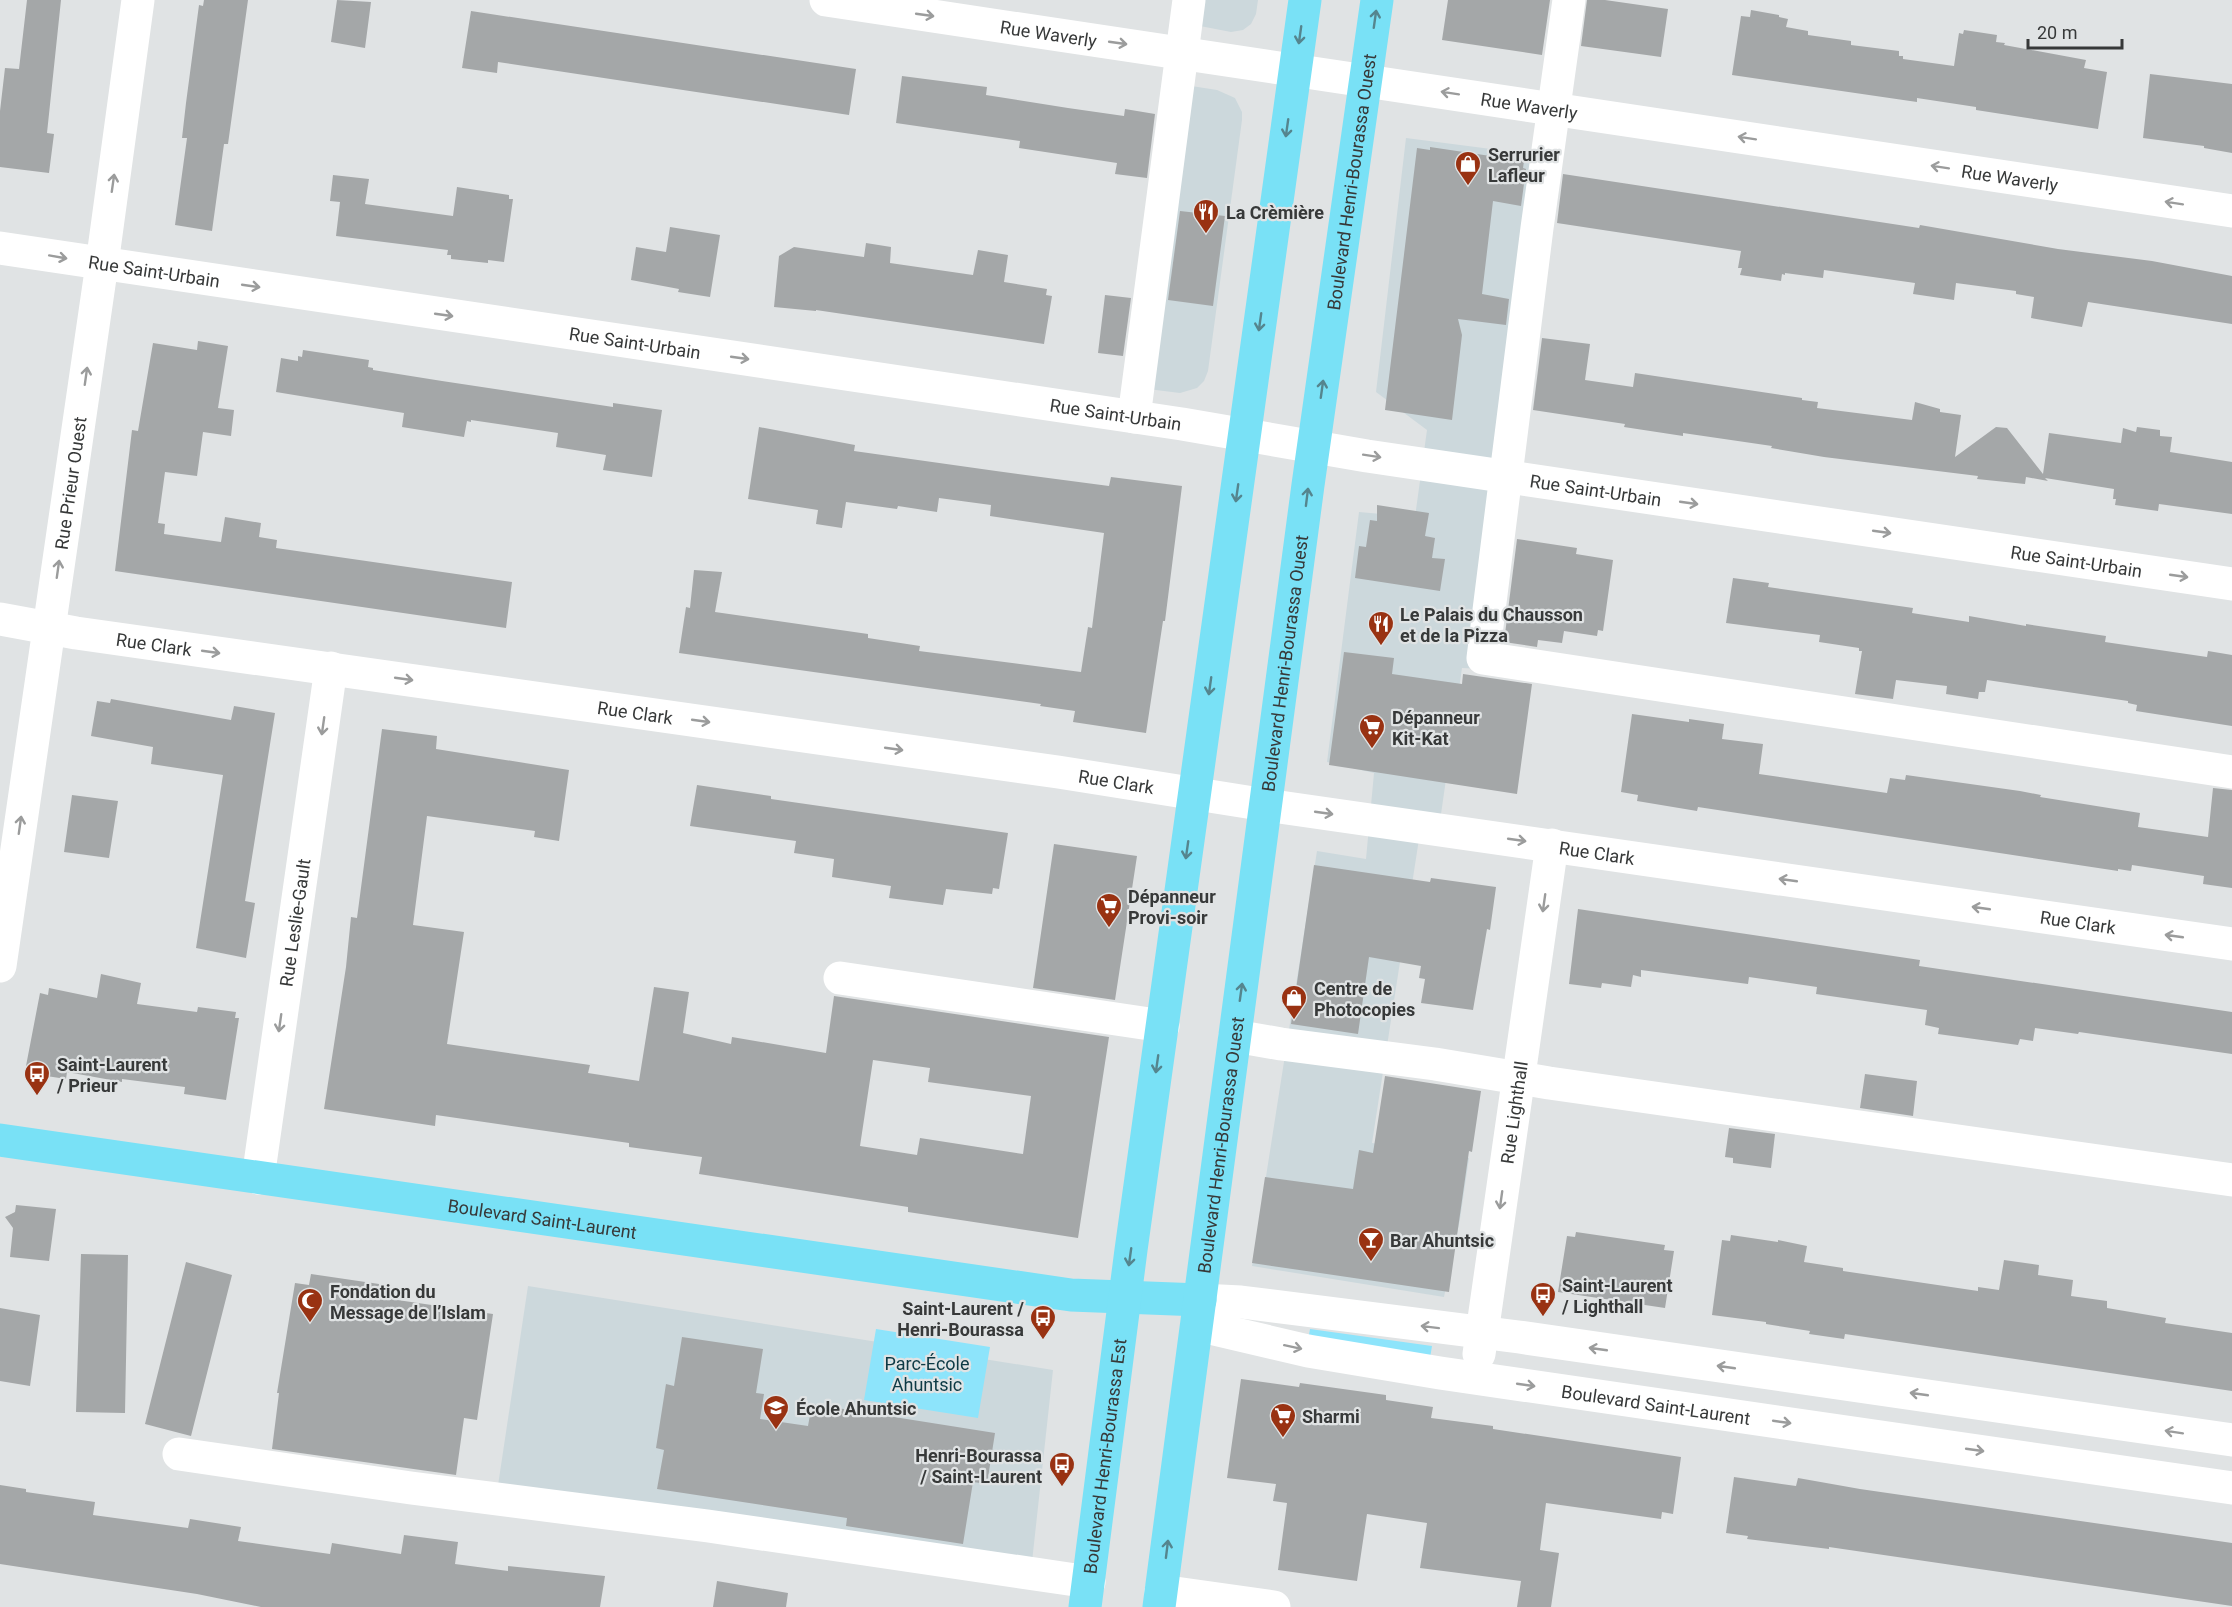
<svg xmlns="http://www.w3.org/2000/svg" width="2232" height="1607" font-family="Roboto,sans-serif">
<rect width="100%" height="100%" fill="#e0e3e4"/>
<path fill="#ccd8dc" d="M1203 0H1258L1256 14 1251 24 1243 30 1231 32 1200 26Z
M1185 85 1217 90 1235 98 1242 112V120L1208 371 1204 381 1197 388 1180 393 1148 389Z
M1406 138 1552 157 1486 669 1462 668 1437 842 1419 839 1372 1143 1469 1158 1460 1219 1444 1297 1252 1266 1317 851 1366 859 1374 773 1327 762 1359 512 1415 517 1427 430 1376 392Z
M528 1286 1053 1370 1031 1571 497 1492Z"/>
<path fill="#8de4fb" d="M876 1329 990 1347 978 1418 864 1400Z
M1310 1329 1432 1346 1430 1358 1309 1335Z"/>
<path fill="#a4a7a8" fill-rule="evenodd" d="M27 0H61L47 133 54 134 49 173 0 167V111L5 68 19 69Z
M204 0H248L228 144H224L212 231 175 225 187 138H182L186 103 199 5 203 6Z
M337 0 371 2 365 48 331 42Z
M1448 0H1550L1542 55 1442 40Z
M1587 0H1605L1668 9 1661 57 1581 46Z
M1751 10 1779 15V17L1788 19 1786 27 1808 31V35L1851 41V45L1899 51V56H1903V59L1954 66 1959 33 1963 34 1964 30 1997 35 1996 42 2005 43 2004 45 2086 60 2084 68 2107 72 2098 129 1976 110V107L1917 98V102L1732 75 1741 16 1750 17Z
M471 11 856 69 849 115 498 62 497 73 462 68Z
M2150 74 2232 84V153L2204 148V146L2143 138Z
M902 76 987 87 986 95 1068 108 1124 116 1125 109 1155 114 1147 178 1115 174 1117 163 1019 148 1020 141 896 123Z
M1430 147 1524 161 1523 168 1526 169 1521 206 1493 201 1482 294 1509 299 1506 325 1458 319 1462 335 1452 420 1385 410 1417 148 1430 150Z
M1563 174 1919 228 1920 225 2058 249 2152 261 2232 276V324L2088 302 2082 327 2031 318 2034 297 2016 294V291L1956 283 1954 300 1913 294 1915 283 1824 270 1823 278 1785 273V275L1782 274 1781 281 1740 275 1742 268H1738L1741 251 1557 223Z
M333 175 369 179 365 204 453 216 457 187 509 195V199H513L504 262 488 260V263L451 259V255H447L448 250 336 236 340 202 330 201Z
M1180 211 1225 216 1213 306 1168 300Z
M670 227 720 235 710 297 678 292 679 289 631 280 636 247 666 252Z
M866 243 891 247 890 263 973 275 978 250 1008 255 1004 282 1047 289 1046 295 1052 296 1044 344 816 310V311L774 307 779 256 794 247 864 257Z
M1105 295 1131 298 1123 356 1098 353Z
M1542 338 1590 344 1585 380 1633 387 1635 373 1802 398V400L1818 402 1817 408 1912 420 1915 402 1940 409V412L1961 415 1955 457 1996 427 2007 428 2043 474 2049 433 2121 443 2123 428 2136 432 2137 427 2160 430V436L2172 437 2170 452 2232 462V514L2159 504 2158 511 2115 505 2116 499H2113L2114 489 2045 478 2048 481 2026 477 2025 484 1977 479 1978 476 1824 457 1771 448 1772 446 1683 433V436L1624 427 1625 424 1533 410Z
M198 341 228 346 218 408 234 410 231 436 203 432 197 476 165 472 158 523 165 524 164 534 221 542 225 517 261 523 259 537 277 540 276 548 512 582 506 628 115 571 132 430 138 431 153 343 197 350Z
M303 350 369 360 368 367 373 368V370L442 381 613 407V403L662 410 652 477 603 470 606 455 556 447 558 433 471 420V422L467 421 464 437 402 427 404 413 276 392 281 358 298 361V356L302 357Z
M759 427 855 445 854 451 996 471 1109 486 1111 477 1182 486 1165 621H1163L1146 733 1073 722 1075 711 1040 706 1041 704 679 653 686 607 690 608 694 570 722 572 715 612 868 634V638L920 646 919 651 1081 672 1088 627 1092 628 1104 533 990 516 991 505 939 498 937 512 898 506 897 509 846 502 842 528 816 524 818 510 748 499Z
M1377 505 1429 513 1425 536 1435 538 1432 558 1445 559 1440 591 1355 578 1359 546 1366 547 1370 520 1377 521Z
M1517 539 1577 548 1576 554 1613 560 1603 631 1598 630 1597 636 1564 631 1562 643 1538 640 1537 647 1504 642Z
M1733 578 1769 583 1768 587 1913 608 1912 613 1969 622V616L2026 626V624L2106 636 2105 642 2207 657 2208 651 2232 655V726L2136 711 2137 705 2128 703V701L1987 680 1985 692H1979L1978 699 1946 694 1947 686 1896 680 1893 699 1855 694 1862 651H1859V648L1819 642 1820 635 1726 623Z
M1344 652 1394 658 1392 674 1462 684 1463 674 1532 684 1517 794 1329 765Z
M111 699 231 720 234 706 275 713 245 901 255 903 246 958 196 948 223 775 151 764 153 747 91 736 97 701 110 703Z
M1632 714 1689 722V719L1724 724 1722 739 1763 744 1759 774 1887 793 1890 778 1905 780 1906 775 2020 791 2041 795 2040 797 2140 813 2138 827 2208 837 2213 788 2232 790V888L2203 884 2204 876 2132 865 2131 871 2118 869V871L1698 807 1697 811 1637 801 1638 795 1621 792Z
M382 729 437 736 436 749 569 770 559 841 534 837 535 831 427 816 413 925 464 932 447 1044 590 1065 588 1073 639 1081 654 987 689 992 683 1033 731 1044 732 1037 826 1053 834 996 1109 1037 1078 1238 908 1212V1207L699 1174 702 1157 629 1147V1143L436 1115 435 1126 324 1109 346 967 351 917 357 918ZM873 1060 930 1068 928 1082 1031 1096 1023 1154 920 1138 917 1155 860 1146Z
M697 785 771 796V799L1008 833 999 889 993 888 992 894 946 889 943 905 889 898 891 886 832 877 834 859 794 853 796 841 690 826Z
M72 795 118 801 109 858 64 852Z
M1054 844 1137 856 1115 1000 1033 988Z
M1314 865 1430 882 1431 878 1496 887 1490 930 1487 929 1473 1010 1421 1003 1425 979 1419 978 1421 966 1369 957 1358 1034 1291 1024Z
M1578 909 1920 960 1919 966 2232 1012V1054L2079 1032 2078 1034 2035 1028 2033 1041 2020 1039 2018 1045 1938 1034 1939 1028 1925 1025 1927 1010 1816 994 1817 987 1749 977 1748 984 1641 970V977L1633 975 1631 987 1602 983 1601 988 1569 984Z
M101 974 141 983 137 1004 197 1012 198 1007 236 1012 235 1018H239L226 1100 184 1094 185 1087 122 1079V1082L67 1072 66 1079 40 1075 41 1068 26 1066 40 993 48 995 49 988 97 998Z
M1865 1074 1917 1081 1913 1116 1860 1108Z
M1385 1076 1481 1091 1472 1152 1469 1151 1449 1292 1252 1263 1265 1177 1353 1189 1359 1150 1373 1153Z
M1729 1128 1775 1134 1771 1168 1733 1163V1158L1725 1157Z
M16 1205 56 1209 49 1261 10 1257 13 1228 5 1217 15 1212Z
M1576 1232 1665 1245 1664 1250 1674 1251 1665 1308 1558 1292 1567 1236 1575 1237Z
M1731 1235 1778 1242V1240L1807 1246 1804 1262 1843 1268V1271L1978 1291V1287L1999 1290 2004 1260 2039 1265 2038 1275 2073 1280 2071 1296 2107 1301V1308L2166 1318 2165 1323 2232 1333V1391L1845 1334 1844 1339 1809 1334 1810 1331 1766 1324V1322L1712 1315 1722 1240 1730 1241Z
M81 1254 128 1255 125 1413 76 1412Z
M186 1262 232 1275 191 1436 145 1424Z
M311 1274 379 1284 377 1297 493 1314 477 1420 464 1418 456 1475 272 1449 279 1393H277L295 1283 309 1285Z
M0 1308 40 1315 30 1386 0 1381Z
M682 1337 763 1349 756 1393 764 1394 760 1419 808 1426 812 1404 995 1433 987 1484 973 1482 963 1544 846 1526 847 1518 657 1489 664 1450 656 1448 666 1384 674 1386Z
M1241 1379 1299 1387 1300 1383 1386 1395V1400L1433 1407 1431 1418 1493 1426V1429L1681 1457 1673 1514 1662 1512 1661 1519 1546 1503 1540 1550 1559 1553 1551 1607H1517L1521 1581 1420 1568 1427 1523 1367 1514 1357 1581 1278 1570 1287 1503 1273 1501 1276 1484 1227 1478Z
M1734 1477 1796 1486 1798 1478 1860 1489 2232 1543V1606L1829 1547V1549L1747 1539 1748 1536 1726 1533Z
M0 1485 26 1489V1492L95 1502 93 1515 188 1528 190 1519 241 1527 238 1541 330 1554 332 1543 401 1554 404 1535 458 1542 455 1564 508 1571V1566L605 1576 600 1607H261L197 1594 0 1564Z
M717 1581 788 1593 786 1607H713Z"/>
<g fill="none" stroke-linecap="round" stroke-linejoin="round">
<g stroke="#fff" stroke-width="33">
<path id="s1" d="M826 0 2232 211"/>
<path d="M1569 0 1537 228 1483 658 2232 772"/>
<path id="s2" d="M0 248 1182 424 1367 456 2232 584"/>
<path d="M1134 417 1189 0"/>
<path id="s3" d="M0 619 76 633 1058 772 1266 805 2232 944"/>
<path id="s4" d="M0 966 102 264 138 0"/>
<path d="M840 978 1163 1026"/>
<path d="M1235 1036 1281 1044 1435 1064 1549 1083 2232 1180"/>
<path id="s5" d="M258 1178 331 668"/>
<path d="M1200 1300 1241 1302 1519 1337 2232 1440"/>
<path id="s6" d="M1197 1325 1308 1351 1440 1373 2232 1488"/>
<path id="s7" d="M1479 1354 1552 845"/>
<path d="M179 1454 411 1488 708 1526 1089 1582"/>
<path d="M1161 1591 1274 1607"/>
</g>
<g stroke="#79e1f6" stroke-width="33">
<path id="s8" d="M0 1140 1071 1295 1200 1300"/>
<path id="s9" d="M1085 1607 1131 1250 1305 0"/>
<path id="s10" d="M1159 1607 1308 485 1377 0"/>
</g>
</g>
<defs><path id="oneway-shaft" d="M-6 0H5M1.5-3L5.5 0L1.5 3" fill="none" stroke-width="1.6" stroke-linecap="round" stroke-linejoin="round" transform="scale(1.5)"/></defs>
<g stroke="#9b9c9c">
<use href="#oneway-shaft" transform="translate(925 15) rotate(8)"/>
<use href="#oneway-shaft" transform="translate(1118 43) rotate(8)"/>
<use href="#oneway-shaft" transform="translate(1450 93) rotate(-171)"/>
<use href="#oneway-shaft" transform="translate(1747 138) rotate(-171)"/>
<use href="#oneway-shaft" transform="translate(1940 167) rotate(-171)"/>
<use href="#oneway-shaft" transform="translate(113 183) rotate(-82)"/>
<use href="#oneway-shaft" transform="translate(2174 203) rotate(-171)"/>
<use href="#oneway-shaft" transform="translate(58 257) rotate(10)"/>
<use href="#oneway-shaft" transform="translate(251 286) rotate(8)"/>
<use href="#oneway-shaft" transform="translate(444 315) rotate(8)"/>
<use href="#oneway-shaft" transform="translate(740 358) rotate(8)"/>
<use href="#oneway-shaft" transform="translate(86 376) rotate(-82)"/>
<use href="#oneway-shaft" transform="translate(1372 456) rotate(9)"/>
<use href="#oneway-shaft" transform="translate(1689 503) rotate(8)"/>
<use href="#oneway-shaft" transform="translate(1882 532) rotate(8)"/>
<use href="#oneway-shaft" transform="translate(58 569) rotate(-82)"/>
<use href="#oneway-shaft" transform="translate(2179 576) rotate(8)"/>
<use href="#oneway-shaft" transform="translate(211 652) rotate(8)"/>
<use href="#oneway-shaft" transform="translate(404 679) rotate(8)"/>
<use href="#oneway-shaft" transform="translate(701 721) rotate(8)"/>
<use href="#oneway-shaft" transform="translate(323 726) rotate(98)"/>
<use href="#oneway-shaft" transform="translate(894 749) rotate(8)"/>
<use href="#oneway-shaft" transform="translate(1324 813) rotate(8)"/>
<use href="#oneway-shaft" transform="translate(20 825) rotate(-82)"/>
<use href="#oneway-shaft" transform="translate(1517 840) rotate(8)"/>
<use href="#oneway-shaft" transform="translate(1788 880) rotate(-172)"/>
<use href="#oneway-shaft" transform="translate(1544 903) rotate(98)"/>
<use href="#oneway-shaft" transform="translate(1981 908) rotate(-172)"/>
<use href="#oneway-shaft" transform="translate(2174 936) rotate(-172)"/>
<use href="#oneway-shaft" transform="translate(280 1023) rotate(98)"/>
<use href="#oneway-shaft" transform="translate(1501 1200) rotate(98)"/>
<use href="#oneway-shaft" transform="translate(1430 1327) rotate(-173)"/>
<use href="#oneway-shaft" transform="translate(1293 1347) rotate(12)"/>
<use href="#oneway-shaft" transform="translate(1598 1349) rotate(-172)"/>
<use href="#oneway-shaft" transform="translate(1726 1367) rotate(-172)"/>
<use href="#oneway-shaft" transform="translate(1526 1385) rotate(8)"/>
<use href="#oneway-shaft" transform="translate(1919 1394) rotate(-172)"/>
<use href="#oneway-shaft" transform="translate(1782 1422) rotate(8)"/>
<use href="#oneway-shaft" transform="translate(2174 1432) rotate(-171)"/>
<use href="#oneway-shaft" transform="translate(1975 1450) rotate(8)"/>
</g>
<g stroke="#55858e">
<use href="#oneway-shaft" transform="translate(1375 19) rotate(-82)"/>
<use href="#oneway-shaft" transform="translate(1300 35) rotate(98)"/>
<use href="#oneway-shaft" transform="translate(1287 128) rotate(98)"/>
<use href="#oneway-shaft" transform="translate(1260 322) rotate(98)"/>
<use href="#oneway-shaft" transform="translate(1322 389) rotate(-82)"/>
<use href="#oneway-shaft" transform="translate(1237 493) rotate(98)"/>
<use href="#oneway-shaft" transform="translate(1307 497) rotate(-83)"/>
<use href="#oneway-shaft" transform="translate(1210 686) rotate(98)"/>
<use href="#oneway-shaft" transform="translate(1187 850) rotate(98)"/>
<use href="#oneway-shaft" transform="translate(1241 992) rotate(-82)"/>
<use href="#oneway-shaft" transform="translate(1157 1064) rotate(98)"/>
<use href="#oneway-shaft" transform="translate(1130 1257) rotate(98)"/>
<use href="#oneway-shaft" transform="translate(1167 1549) rotate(-83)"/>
</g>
<defs>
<symbol id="shop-pin" viewBox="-11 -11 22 30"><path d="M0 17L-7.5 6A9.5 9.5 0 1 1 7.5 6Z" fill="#993212" stroke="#e0e3e4"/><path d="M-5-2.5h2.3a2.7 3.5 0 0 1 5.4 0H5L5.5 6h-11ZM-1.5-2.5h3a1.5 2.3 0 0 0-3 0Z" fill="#fff"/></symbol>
<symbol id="restaurant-pin" viewBox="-11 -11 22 30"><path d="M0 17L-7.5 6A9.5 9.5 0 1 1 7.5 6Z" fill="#993212" stroke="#e0e3e4"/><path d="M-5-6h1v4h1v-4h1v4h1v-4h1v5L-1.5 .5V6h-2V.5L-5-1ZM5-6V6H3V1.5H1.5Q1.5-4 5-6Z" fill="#fff"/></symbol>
<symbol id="supermarket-pin" viewBox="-11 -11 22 30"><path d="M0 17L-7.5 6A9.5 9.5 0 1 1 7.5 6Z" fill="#993212" stroke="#e0e3e4"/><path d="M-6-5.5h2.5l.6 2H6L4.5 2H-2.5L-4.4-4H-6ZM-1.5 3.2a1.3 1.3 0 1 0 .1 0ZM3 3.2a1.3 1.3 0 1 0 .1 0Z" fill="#fff"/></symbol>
<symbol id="bus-pin" viewBox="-11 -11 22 30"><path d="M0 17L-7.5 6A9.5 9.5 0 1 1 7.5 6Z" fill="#993212" stroke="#e0e3e4"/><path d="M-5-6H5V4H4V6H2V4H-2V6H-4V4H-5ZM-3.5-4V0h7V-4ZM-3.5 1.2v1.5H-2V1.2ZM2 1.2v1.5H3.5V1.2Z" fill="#fff"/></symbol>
<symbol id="bar-pin" viewBox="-11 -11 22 30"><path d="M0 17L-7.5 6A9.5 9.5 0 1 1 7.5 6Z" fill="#993212" stroke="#e0e3e4"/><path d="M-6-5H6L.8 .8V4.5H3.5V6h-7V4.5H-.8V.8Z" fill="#fff"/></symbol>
<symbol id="mosque-pin" viewBox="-11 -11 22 30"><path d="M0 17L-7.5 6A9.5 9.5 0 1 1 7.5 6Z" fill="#993212" stroke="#e0e3e4"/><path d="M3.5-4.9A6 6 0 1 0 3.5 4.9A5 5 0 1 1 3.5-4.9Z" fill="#fff"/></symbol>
<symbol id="school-pin" viewBox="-11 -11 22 30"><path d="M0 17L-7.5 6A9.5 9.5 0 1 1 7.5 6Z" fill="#993212" stroke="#e0e3e4"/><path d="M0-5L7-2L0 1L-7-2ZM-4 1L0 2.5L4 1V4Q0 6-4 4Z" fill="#fff"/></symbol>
</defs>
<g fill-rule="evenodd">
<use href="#shop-pin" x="1453" y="149" width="30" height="40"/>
<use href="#restaurant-pin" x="1191" y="197" width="30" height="40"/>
<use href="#restaurant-pin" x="1366" y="609" width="30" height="40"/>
<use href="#supermarket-pin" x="1357" y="712" width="30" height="40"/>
<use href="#supermarket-pin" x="1094" y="891" width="30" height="40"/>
<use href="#shop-pin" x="1279" y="983" width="30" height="40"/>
<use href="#bus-pin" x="22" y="1059" width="30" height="40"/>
<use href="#bar-pin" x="1356" y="1225" width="30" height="40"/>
<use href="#bus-pin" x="1528" y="1280" width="30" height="40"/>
<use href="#mosque-pin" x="295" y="1286" width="30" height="40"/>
<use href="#bus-pin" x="1028" y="1303" width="30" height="40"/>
<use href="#school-pin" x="761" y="1393" width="30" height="40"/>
<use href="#supermarket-pin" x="1268" y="1401" width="30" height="40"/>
<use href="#bus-pin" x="1047" y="1450" width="30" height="40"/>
</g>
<g text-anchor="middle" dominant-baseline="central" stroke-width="4.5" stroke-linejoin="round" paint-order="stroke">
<g font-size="18" fill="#373939" stroke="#e0e3e4">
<text stroke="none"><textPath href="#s1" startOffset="225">Rue Waverly</textPath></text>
<text stroke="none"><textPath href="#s1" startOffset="711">Rue Waverly</textPath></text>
<text stroke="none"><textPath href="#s1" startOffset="1197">Rue Waverly</textPath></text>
<text stroke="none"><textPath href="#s10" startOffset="1438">Boulevard Henri-Bourassa Ouest</textPath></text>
<text stroke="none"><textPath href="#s2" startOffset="156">Rue Saint-Urbain</textPath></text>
<text stroke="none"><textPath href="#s2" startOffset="642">Rue Saint-Urbain</textPath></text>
<text stroke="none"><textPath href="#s2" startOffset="1128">Rue Saint-Urbain</textPath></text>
<text stroke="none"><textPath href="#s4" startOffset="488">Rue Prieur Ouest</textPath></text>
<text stroke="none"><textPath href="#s2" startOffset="1614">Rue Saint-Urbain</textPath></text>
<text stroke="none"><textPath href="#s2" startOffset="2100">Rue Saint-Urbain</textPath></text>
<text stroke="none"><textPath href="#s3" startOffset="156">Rue Clark</textPath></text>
<text stroke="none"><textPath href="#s10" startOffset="952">Boulevard Henri-Bourassa Ouest</textPath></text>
<text stroke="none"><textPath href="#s3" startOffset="642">Rue Clark</textPath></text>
<text stroke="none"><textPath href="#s3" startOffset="1128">Rue Clark</textPath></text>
<text stroke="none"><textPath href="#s3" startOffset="1614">Rue Clark</textPath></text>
<text stroke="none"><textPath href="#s3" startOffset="2100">Rue Clark</textPath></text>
<text stroke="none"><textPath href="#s5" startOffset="258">Rue Leslie-Gault</textPath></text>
<text stroke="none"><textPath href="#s7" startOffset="244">Rue Lighthall</textPath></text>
<text stroke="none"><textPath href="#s10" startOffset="466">Boulevard Henri-Bourassa Ouest</textPath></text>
<text stroke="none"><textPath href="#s8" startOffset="548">Boulevard Saint-Laurent</textPath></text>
<text stroke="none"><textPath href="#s6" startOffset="466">Boulevard Saint-Laurent</textPath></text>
<text stroke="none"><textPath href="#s9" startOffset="152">Boulevard Henri-Bourassa Est</textPath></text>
</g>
<g font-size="18" font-weight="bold" fill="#373939" stroke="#e0e3e4" text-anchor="start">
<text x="1488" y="154">Serrurier<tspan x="1488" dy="21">Lafleur</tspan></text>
<text x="1226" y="212">La Crèmière</text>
<text x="1400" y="614">Le Palais du Chausson<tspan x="1400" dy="21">et de la Pizza</tspan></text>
<text x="1392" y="717">Dépanneur<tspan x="1392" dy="21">Kit-Kat</tspan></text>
<text x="1128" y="896">Dépanneur<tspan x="1128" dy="21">Provi-soir</tspan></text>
<text x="1314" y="988">Centre de<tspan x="1314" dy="21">Photocopies</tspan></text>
<text x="57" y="1064">Saint-Laurent<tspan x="57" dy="21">/ Prieur</tspan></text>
<text x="1390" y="1240">Bar Ahuntsic</text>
<text x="1562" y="1285">Saint-Laurent<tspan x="1562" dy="21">/ Lighthall</tspan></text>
<text x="330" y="1291">Fondation du<tspan x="330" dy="21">Message de l’Islam</tspan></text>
<text x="1024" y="1308" text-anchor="end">Saint-Laurent /<tspan x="1024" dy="21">Henri-Bourassa</tspan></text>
<text x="796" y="1408">École Ahuntsic</text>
<text x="1302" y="1416">Sharmi</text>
<text x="1042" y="1455" text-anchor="end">Henri-Bourassa<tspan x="1042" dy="21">/ Saint-Laurent</tspan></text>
</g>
<g font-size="18" fill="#0d3a45" stroke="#e0e3e4">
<text x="927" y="1363">Parc-École<tspan x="927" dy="21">Ahuntsic</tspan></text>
</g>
</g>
<path d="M2028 39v9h94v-9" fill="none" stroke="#373939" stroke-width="3"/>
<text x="2037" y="39" font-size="18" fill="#373939" stroke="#e0e3e4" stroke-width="4.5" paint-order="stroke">20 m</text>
</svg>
